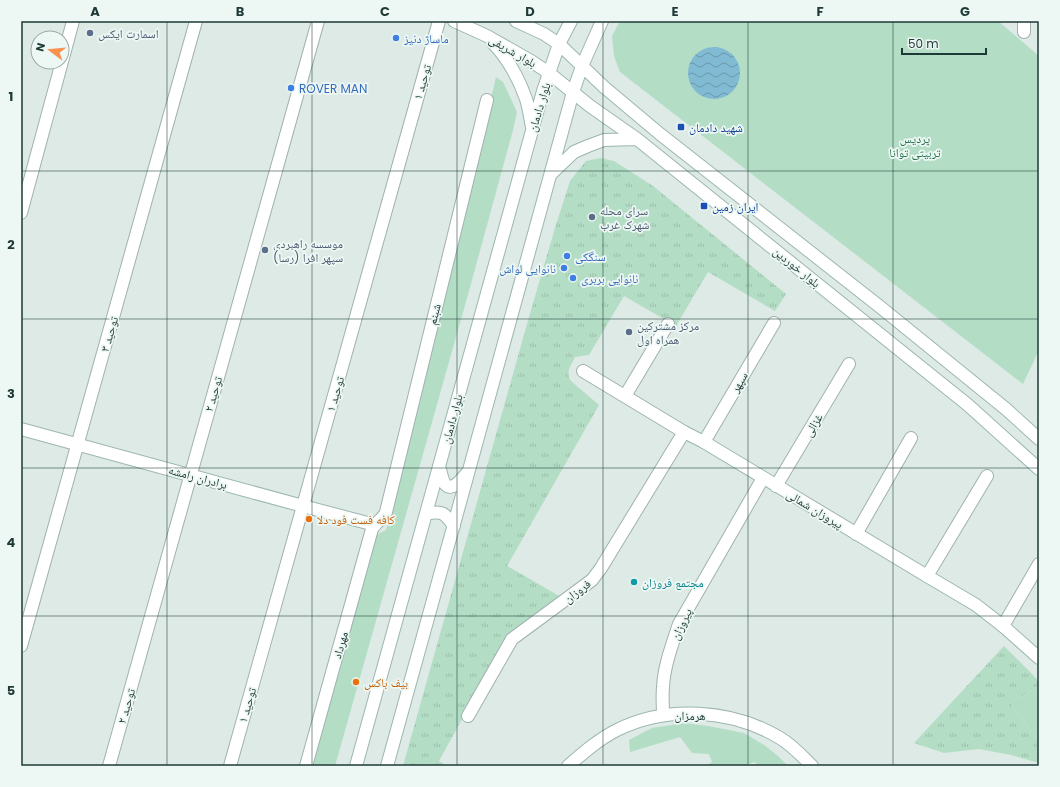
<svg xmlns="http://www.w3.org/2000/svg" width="1060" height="787" font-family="Poppins,'Noto Naskh Arabic',sans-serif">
<defs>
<pattern id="grass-tufts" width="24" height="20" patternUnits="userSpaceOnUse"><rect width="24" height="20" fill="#b4ddc5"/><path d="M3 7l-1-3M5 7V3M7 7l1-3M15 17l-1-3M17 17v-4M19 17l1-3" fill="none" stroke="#9abeaa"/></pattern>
<pattern id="water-waves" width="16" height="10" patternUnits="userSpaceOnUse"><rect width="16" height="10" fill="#81bad3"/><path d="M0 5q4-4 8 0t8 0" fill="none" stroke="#6998ac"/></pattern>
</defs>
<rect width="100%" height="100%" fill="#ddeae6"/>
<path fill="url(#grass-tufts)" d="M600 158 614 161 653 186 786 294 775 311 708 272 676 326 624 296 589 355 575 357C571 366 565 372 571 381L599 405 507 566 561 597 511 632 485 677 439 761 447 766H403L527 324 555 228 570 181 586 161Z
M1004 646 1033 675 1039 682V686L1010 703 1039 741V763L1011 755 979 749 944 753 914 743Z"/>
<path fill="#b4ddc5" d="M620 21H998L1039 56V350L1023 384 620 72 614 56 612 36Z
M496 77 503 82 517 112 513 130 469 291 335 766H311L374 536 386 530 458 237Z
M1039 686V741L1010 703Z
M685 723 708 726 744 733 764 745 778 756 788 766H761L754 762 744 766H706L712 762 709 754 692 753 680 737 630 752 629 740 652 728Z"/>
<path fill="url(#water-waves)" d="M688 73a26 26 0 1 1 52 0a26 26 0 1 1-52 0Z"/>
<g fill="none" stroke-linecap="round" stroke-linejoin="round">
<defs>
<path id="street" d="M1024 21V32
M21 213 73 21
M625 396 668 324
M704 442 774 323
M776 486 849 364
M856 534 911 438
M927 576 987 476
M1003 626 1039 564
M21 646 196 21
M663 715C663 706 662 697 663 687 664 666 672 645 679 624L763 478
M468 716 512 639 592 580 601 568 684 432 583 371
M109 766 318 21
M230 766 439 21
M306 766 372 529C375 522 383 520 386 512L487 100"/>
<path id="secondary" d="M454 21 487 36 531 61 549 73 590 106 637 139 968 405 1039 469
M516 21 544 34 559 44 604 87 660 134 879 306 1006 409 1039 439
M493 43C508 59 519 79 526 99 529 108 530 118 532 127
M551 174 574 152 588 146 604 140 637 139
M21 429 303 506 375 525
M684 432 704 442 927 576 976 605 1003 626 1039 658
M439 466C441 472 442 480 445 484 453 493 463 477 468 472
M426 514C442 510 445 513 454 526
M356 766 543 91 559 44 571 21
M387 766 469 470 573 92 582 66 602 21
M568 766C583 753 599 739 617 730 667 705 732 709 780 738 792 745 802 756 812 766"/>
</defs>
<use href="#street" stroke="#a0b2ae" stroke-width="14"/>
<use href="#secondary" stroke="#9cb6b0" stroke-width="14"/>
<use href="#street" stroke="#fff" stroke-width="12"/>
<use href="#secondary" stroke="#fff" stroke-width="12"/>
</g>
<path fill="none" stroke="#1e3a36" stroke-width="1" stroke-opacity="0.55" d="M167 21V766M312 21V766M457 21V766M603 21V766M748 21V766M893 21V766M21 171H1039M21 319H1039M21 468H1039M21 616H1039"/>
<g fill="#5c6f8a" stroke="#edf7f3" stroke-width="1.5">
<circle cx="90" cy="33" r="4"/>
<circle cx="592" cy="217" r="4"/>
<circle cx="265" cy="250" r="4"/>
<circle cx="629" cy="332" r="4"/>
</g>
<g fill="#3f7fe0" stroke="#edf7f3" stroke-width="1.5">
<circle cx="396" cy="38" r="4"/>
<circle cx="291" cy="88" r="4"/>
<circle cx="567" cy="256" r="4"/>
<circle cx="564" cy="268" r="4"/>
<circle cx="573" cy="278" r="4"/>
</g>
<g fill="#1a4fb4" stroke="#edf7f3" stroke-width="1.5">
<rect x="677" y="123" width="8" height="8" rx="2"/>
<rect x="700" y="202" width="8" height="8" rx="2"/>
</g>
<g fill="#e8710a" stroke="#edf7f3" stroke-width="1.5">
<circle cx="309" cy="519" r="4"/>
<circle cx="356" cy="682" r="4"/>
</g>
<circle fill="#0f9aa8" stroke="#edf7f3" stroke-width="1.5" cx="634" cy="582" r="4"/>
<g text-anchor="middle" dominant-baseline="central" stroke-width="3.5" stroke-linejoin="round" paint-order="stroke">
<g font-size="12" fill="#4e5e75" stroke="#edf7f3" text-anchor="start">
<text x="98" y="33">اسمارت ایکس</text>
<text x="600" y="210">سرای محله<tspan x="600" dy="14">شهرک غرب</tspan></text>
<text x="273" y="243">موسسه راهبردی<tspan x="273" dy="14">سپهر افرا (رسا)</tspan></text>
<text x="637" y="325">مرکز مشترکین<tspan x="637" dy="14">همراه اول</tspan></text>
</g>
<g font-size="12" fill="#366cbe" stroke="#edf7f3" text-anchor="start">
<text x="404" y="38">ماساژ دنیز</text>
<text x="299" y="88">ROVER MAN</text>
<text x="575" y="256">سنگکی</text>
<text x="556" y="268" text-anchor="end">نانوایی لواش</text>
<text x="581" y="278">نانوایی بربری</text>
</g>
<g font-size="12" fill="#1e3a36" stroke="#edf7f3">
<text transform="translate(513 51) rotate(30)">بلوار شریفی</text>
<text transform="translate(422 82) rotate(-74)">توحید ۱</text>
<text transform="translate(539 107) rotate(-73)">بلوار دادمان</text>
<text transform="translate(797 267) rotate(39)">بلوار خوردین</text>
<text transform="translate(434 314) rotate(-76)">شبنم</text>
<text transform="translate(109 334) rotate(-74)">توحید ۳</text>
<text transform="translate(739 382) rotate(-59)">سپهر</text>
<text transform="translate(213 394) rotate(-74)">توحید ۲</text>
<text transform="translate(335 394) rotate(-74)">توحید ۱</text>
<text transform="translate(452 419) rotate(-75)">بلوار دادمان</text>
<text transform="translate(813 425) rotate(-59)">غزالی</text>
<text transform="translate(198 477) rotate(15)">برادران رامشه</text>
<text transform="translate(815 509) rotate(31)">پیروزان شمالی</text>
<text transform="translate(577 591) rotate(-37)">فروزان</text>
<text transform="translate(681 624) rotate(-65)">پیروزان</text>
<text transform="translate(340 645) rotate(-74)">مهرداد</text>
<text transform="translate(247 705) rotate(-74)">توحید ۱</text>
<text transform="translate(126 706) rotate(-74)">توحید ۲</text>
<text x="690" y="715">هرمزان</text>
</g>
<g font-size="12" fill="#164399" stroke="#edf7f3" text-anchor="start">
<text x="689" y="127">شهید دادمان</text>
<text x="712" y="206">ایران زمین</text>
</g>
<g font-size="12" fill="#26724f" stroke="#edf7f3">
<text x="915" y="138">پردیس<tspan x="915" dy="14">تربیتی توانا</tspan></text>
</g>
<g font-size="12" fill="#c56008" stroke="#edf7f3" text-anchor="start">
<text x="317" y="519">کافه فست فود دلا</text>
<text x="364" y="682">بیف باکس</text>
</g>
<g font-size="12" fill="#0d838f" stroke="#edf7f3" text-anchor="start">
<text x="642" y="582">مجتمع فروزان</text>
</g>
</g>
<rect width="1060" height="787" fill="none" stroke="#edf7f3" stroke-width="44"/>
<g transform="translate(50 50) rotate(286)"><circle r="19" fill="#edf7f3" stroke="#9aaba7"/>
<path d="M0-3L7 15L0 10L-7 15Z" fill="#f9904c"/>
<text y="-6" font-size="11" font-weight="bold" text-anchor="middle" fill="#1e3a36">N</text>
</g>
<path d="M902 48v6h84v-6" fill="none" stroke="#1e3a36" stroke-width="2"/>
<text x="908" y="48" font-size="12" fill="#1e3a36" stroke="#edf7f3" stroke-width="3" paint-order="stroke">50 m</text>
<rect x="22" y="22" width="1016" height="743" fill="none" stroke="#1e3a36" stroke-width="1.5"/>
<g font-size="13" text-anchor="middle" font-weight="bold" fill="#1e3a36">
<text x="95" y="16">A</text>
<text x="240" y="16">B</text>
<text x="385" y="16">C</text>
<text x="530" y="16">D</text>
<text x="675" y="16">E</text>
<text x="820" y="16">F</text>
<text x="965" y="16">G</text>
<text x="11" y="101">1</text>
<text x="11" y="249">2</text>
<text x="11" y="398">3</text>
<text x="11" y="547">4</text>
<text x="11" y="695">5</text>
</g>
</svg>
